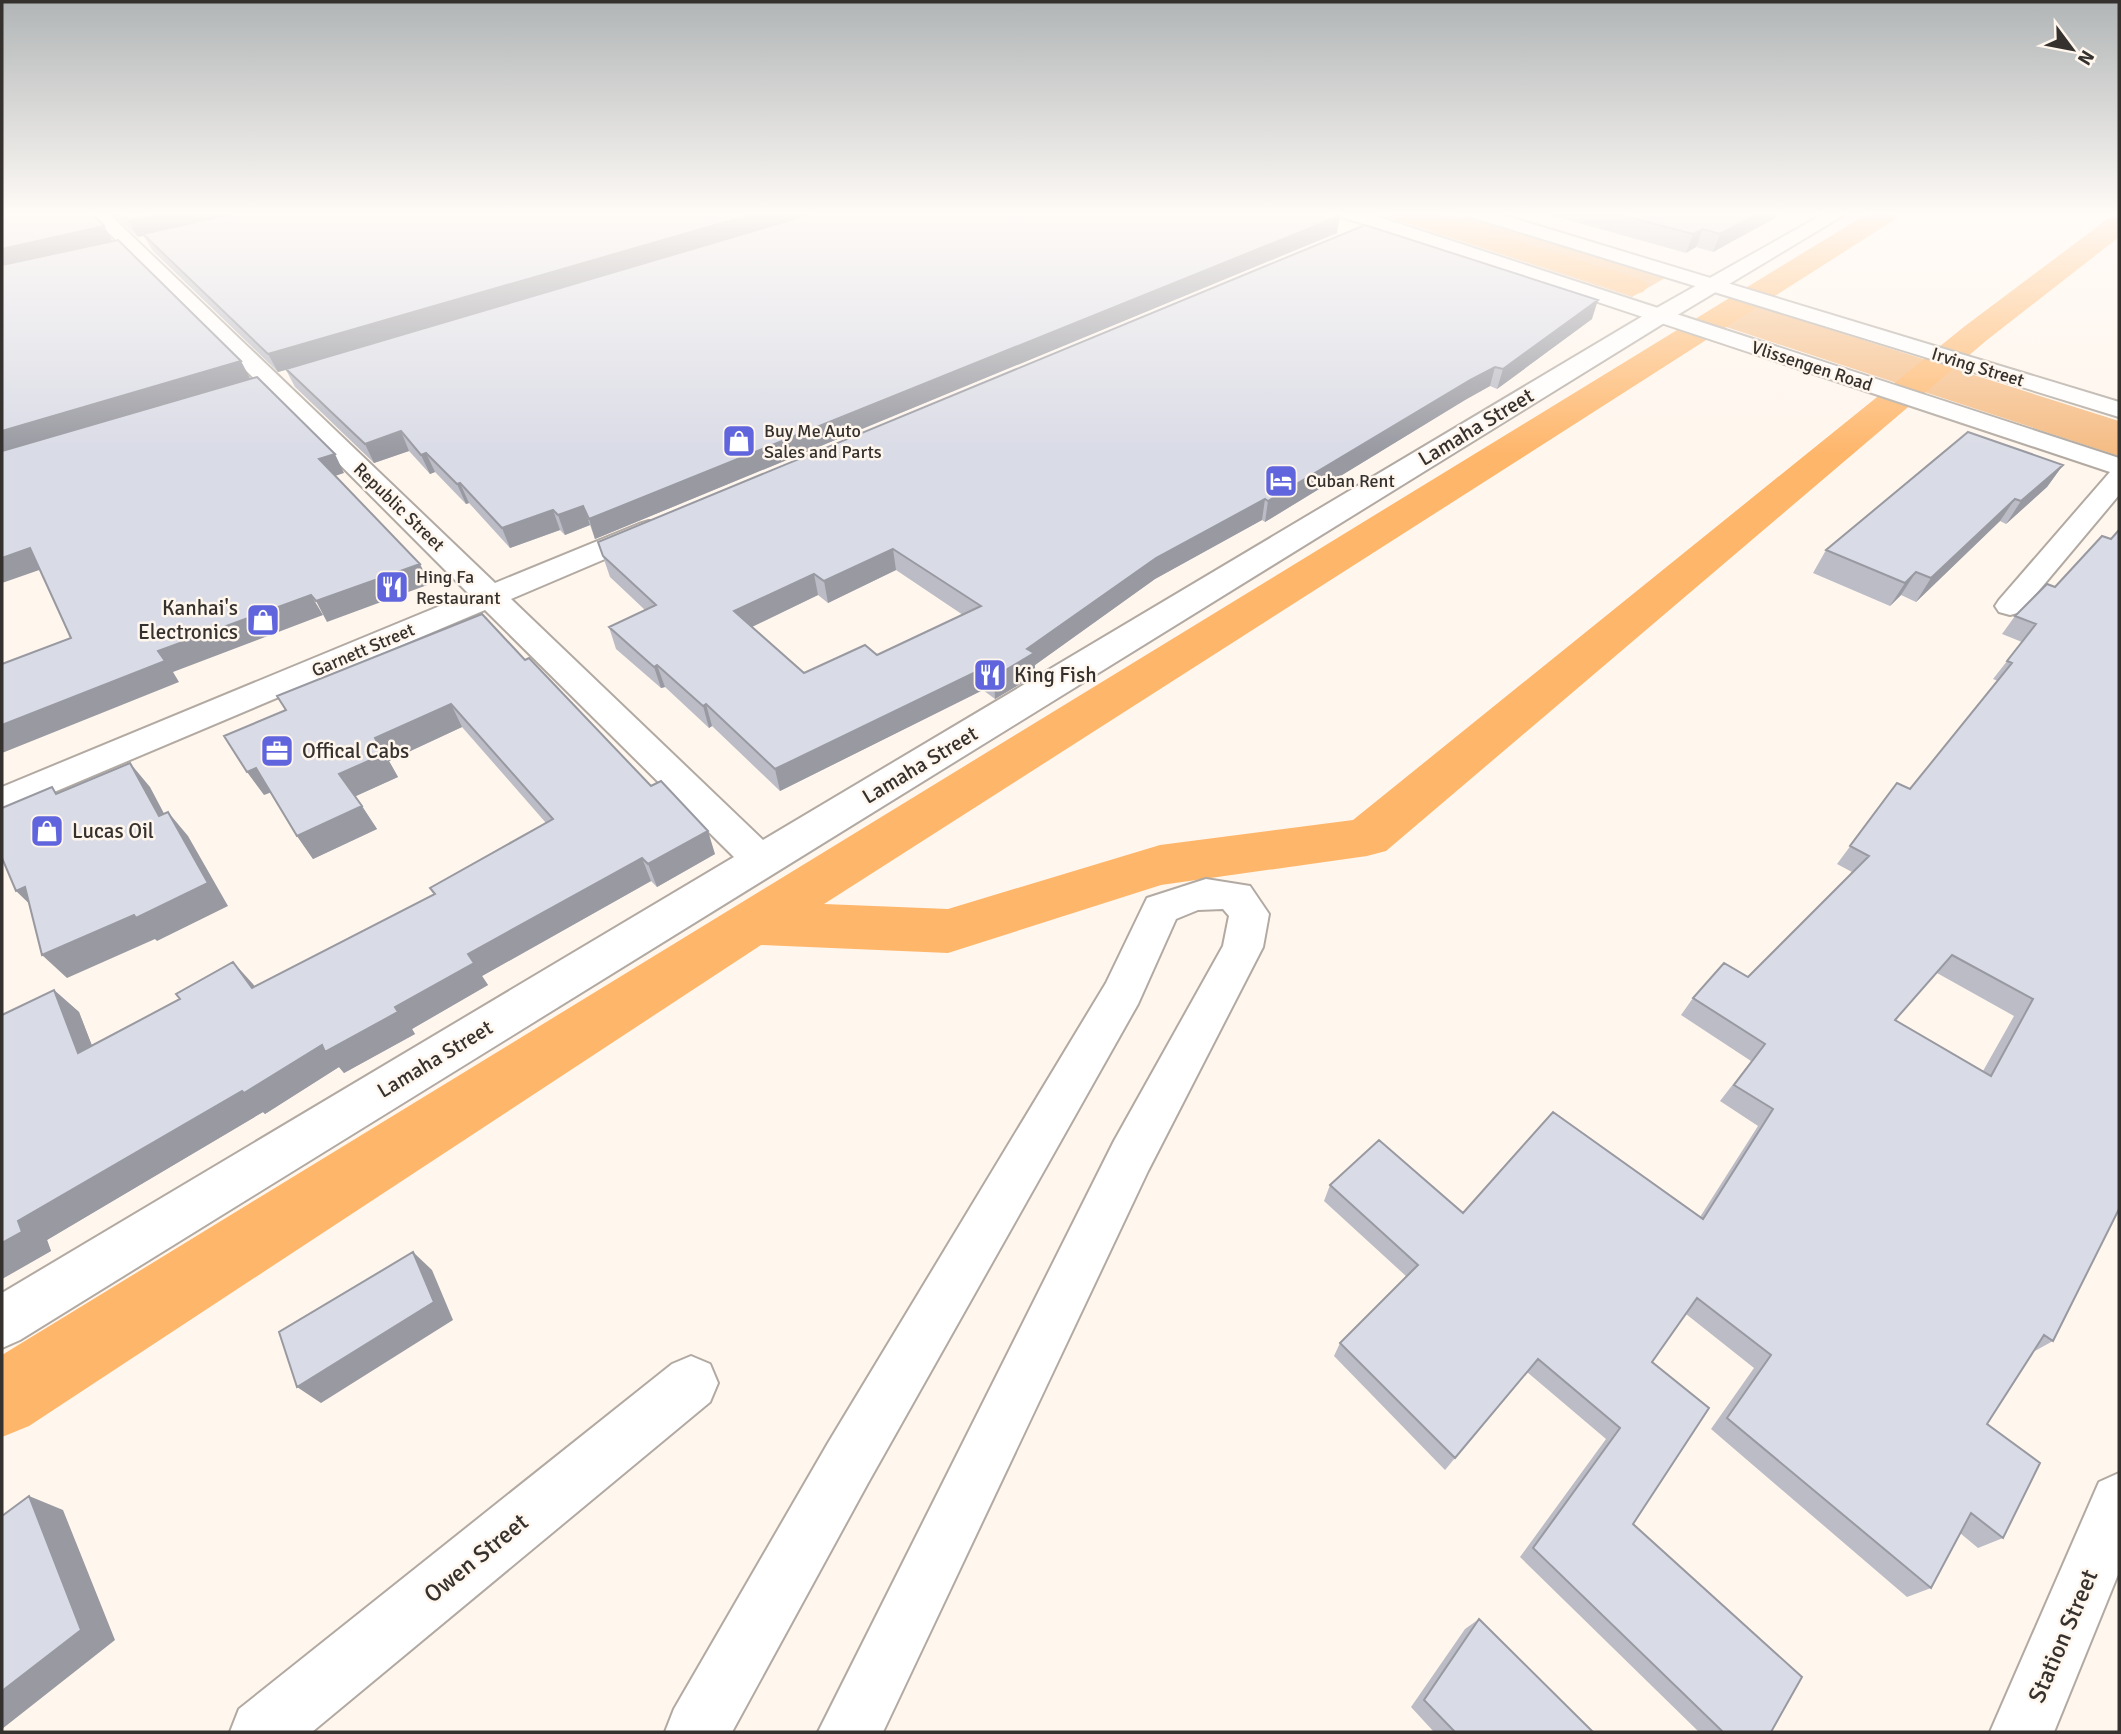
<svg xmlns="http://www.w3.org/2000/svg" width="2121" height="1734" font-family="Signika,sans-serif">
<rect width="100%" height="100%" fill="#fff6ed"/>
<path fill="#f5bc84" d="M1371 212H1449L1665 278 1632 297Z
M1737 300 2119 421V456L1702 319Z"/>
<g fill="none" stroke-linecap="round" stroke-linejoin="round">
<path fill="#feb66b" fill-rule="evenodd" d="M1388 212H1427L1643 280 1648 286 1643 292 1633 295 1623 292 1392 218Z
M1870 212H1901L1897 218 824 904 948 909 1160 845 1353 820 1965 326 2109 218 2119 216V237L1987 340 1386 851 1367 856 1161 885 948 953 761 945 29 1426 2 1437V1355Z"/>
<defs>
<path id="minor" d="M88 212H107L495 583 639 524 649 521 659 524 663 530 659 536 511 599 763 840 1653 310 1827 212H1849L1669 320 20 1340 2 1348V1293L734 857 485 610 2 814V787L469 594Z
M2119 470V495L2021 612 2010 615 1999 612 1995 606 1999 600 2110 472Z
M1206 879 1250 886 1269 914 1263 947 1148 1171 883 1732H818L1114 1141 1223 946 1229 916 1223 909 1198 910 1176 919 1138 1004 868 1483 732 1732H665L674 1709 828 1443 1106 983 1147 898Z
M691 1356 710 1364 718 1383 710 1402 312 1732H230L239 1709 672 1364Z
M2119 1473V1572L2054 1732H1990L2099 1482Z"/>
<path id="major" d="M1337 212H1363L2119 458V475L1339 216Z
M1466 212H1493L2119 402V417L1468 216Z"/>
</defs>
<use href="#minor" stroke="#b2aaa2" stroke-width="4"/>
<use href="#major" stroke="#b2aaa2" stroke-width="4"/>
<use href="#minor" fill="#fff" fill-rule="evenodd"/>
<use href="#major" fill="#fff" fill-rule="evenodd"/>
</g>
<path fill="#bbbcc6" fill-rule="evenodd" d="M110 212H818L1337 233 595 539 590 525 565 535 560 530 510 548 469 503 466 504 435 472 430 474 409 451 374 463 295 387 286 370 278 372 152 250 144 236 138 237Z
M1539 212H1786L1713 252 1696 247 1686 253Z
M1592 319 1497 389 1490 386 1465 400 1265 522 1262 520 1155 579 1035 665V675L995 699 983 690 780 791 712 726 709 728 665 687 661 688 616 649 609 627 645 610 610 577 598 542ZM896 570 963 615 877 655 804 673 752 627 818 595 828 603Z
M2063 465 2047 487 2006 524 2000 521 1916 602 1901 595 1890 606 1813 573 1826 550Z
M2047 584 2053 1341 2033 1352 1987 1424 2003 1538 1978 1548 1960 1533 1931 1588 1907 1597 1711 1429 1754 1368 1686 1314 1652 1362 1633 1524 1771 1732H1699L1520 1557 1606 1439 1527 1372 1445 1470 1334 1356 1340 1343 1407 1277 1324 1201 1330 1185 1463 1213 1700 1217 1758 1126 1720 1101 1751 1061 1681 1015 1693 998 1748 977 1852 872 1837 864 1897 783 1910 789 1998 681 1993 679 2022 642 2002 634 2015 616ZM1937 973 2014 1016 1983 1071 1895 1020Z
M525 660 715 854 657 887 651 881 482 976 488 985 412 1029 415 1034 344 1073 339 1067 265 1114 263 1112 47 1240 51 1251 2 1279 54 990 79 1012 92 1046 255 986 434 895 430 888 546 823 462 727 389 761 398 777 355 796 377 829 313 859 297 836 270 792 264 795Z
M1479 1619 1593 1732H1434L1411 1707 1465 1629Z"/>
<path fill="#9899a1" d="M169 212H249L138 237 129 221Z
M760 212H818L278 372 268 354Z
M1761 212H1786L1713 252 1720 234Z
M1340 216 1337 233 595 539 589 519Z
M104 226 113 242 2 268V249Z
M1703 229 1696 247 1686 253 1693 234Z
M1598 300 1592 319 1497 389 1503 369Z
M241 361 251 380 2 454V431Z
M1495 367 1490 386 1465 400 1265 522 1268 501 1470 380Z
M401 431 409 451 374 463 365 444Z
M426 453 435 472 430 474 421 455Z
M335 454 344 473 329 478 319 459Z
M2063 465 2047 487 2006 524 2021 501Z
M460 483 469 503 466 504 457 484Z
M1265 499 1262 520 1155 579 1035 665V675L995 699 994 677 1027 649 1156 558Z
M2015 499 2000 521 1916 602 1931 578Z
M583 506 590 525 565 535 558 515Z
M553 510 560 530 510 548 502 528Z
M30 548 45 568 2 583V558Z
M893 549 896 570 828 603 824 581Z
M420 564 430 584 327 622 316 601Z
M1916 572 1901 595 1890 606 1905 583Z
M814 574 818 595 739 633 734 611Z
M311 595 323 615 173 672 179 682 2 753V725L158 651Z
M657 665 665 687 661 688 654 667Z
M982 669 983 690 780 791 775 769Z
M451 704 462 727 389 761 398 777 354 797 339 774 375 738Z
M706 704 712 726 709 728 703 706Z
M130 763 150 787 178 840 159 816Z
M256 768 272 792 264 795 247 772Z
M362 806 377 829 313 859 297 836Z
M168 812 188 836 228 906 157 941 155 939 67 978 42 955Z
M708 831 715 854 657 887 648 864Z
M642 858 651 881 482 976 488 985 412 1029 415 1034 344 1073 339 1067 265 1114 263 1112 47 1240 51 1251 2 1279V1243L18 1221 322 1045 395 1007 468 954Z
M25 887 40 914 16 891Z
M233 962 253 984 272 1010 252 988Z
M54 990 79 1012 103 1074 78 1053Z
M413 1252 432 1270 453 1320 321 1403 297 1387Z
M29 1496 63 1510 115 1640 2 1729V1691Z"/>
<path fill="#d9dbe6" stroke="#9899a1" stroke-width="2" fill-rule="evenodd" d="M2 212H90L104 226 2 249Z
M119 212H169L129 221Z
M241 212H760L268 354 143 234Z
M818 212H1326L1340 216 589 519 583 506 558 515 553 510 502 528 460 483 457 484 426 453 421 455 401 431 365 444 286 369Z
M1609 212H1761L1720 234 1703 229 1693 234Z
M1365 225 1598 300 1503 369 1495 367 1470 380 1268 501 1265 499 1156 558 1027 649 1034 653 994 677 982 669 775 769 706 704 703 706 657 665 654 667 609 627 656 605 603 556 598 542ZM893 549 981 606 877 655 865 645 804 673 734 611 814 574 824 581Z
M118 240 241 361 2 431V265Z
M257 377 335 454 319 459 420 564 316 601 311 595 158 651 165 661 2 725V664L71 638 30 548 2 558V451Z
M1968 432 2063 465 2021 501 2015 499 1931 578 1916 572 1905 583 1826 550Z
M2119 530V1209L2053 1341 2044 1335 1987 1424 2040 1463 2003 1538 1971 1513 1931 1588 1727 1418 1771 1355 1697 1298 1652 1362 1709 1408 1633 1524 1802 1677 1771 1732H1723L1533 1548 1620 1428 1538 1359 1455 1458 1340 1343 1418 1265 1330 1185 1379 1140 1463 1213 1553 1112 1703 1219 1773 1109 1734 1085 1765 1044 1693 998 1724 963 1748 977 1869 856 1850 846 1897 783 1910 789 2012 663 2007 661 2036 624 2015 616 2047 584 2055 587 2102 536 2111 539ZM1952 955 2033 999 1991 1076 1895 1020Z
M482 614 525 660 529 658 651 786 661 781 708 831 648 864 642 858 468 954 474 963 395 1007 398 1012 325 1052 322 1045 244 1093 242 1091 18 1221 22 1232 2 1243V1015L54 990 78 1053 180 999 176 994 233 962 252 988 435 894 430 888 553 819 451 704 375 738 384 754 339 774 362 806 297 836 256 768 247 772 224 736 286 710 277 696Z
M130 763 159 816 168 812 208 883 136 918 134 915 42 955 25 887 16 891 2 858V808L52 787 56 794Z
M413 1252 434 1302 297 1387 279 1332Z
M29 1496 81 1630 2 1691V1516Z
M1479 1619 1593 1732H1455L1424 1700Z"/>
<linearGradient id="sky" x2="0" y2="1"><stop stop-color="#b1b5b6"/><stop offset="0.47" stop-color="#fffbf7"/><stop offset="1" stop-color="#fffbf7" stop-opacity="0"/></linearGradient>
<rect width="2121" height="454" fill="url(#sky)"/>
<defs>
<symbol id="shop-square" viewBox="-11 -11 22 22"><rect x="-9" y="-9" width="18" height="18" rx="4" fill="#6065dd" stroke="#fff6ed"/><path d="M-5-2.5h2.3a2.7 3.5 0 0 1 5.4 0H5L5.5 6h-11ZM-1.5-2.5h3a1.5 2.3 0 0 0-3 0Z" fill="#fff"/></symbol>
<symbol id="hotel-square" viewBox="-11 -11 22 22"><rect x="-9" y="-9" width="18" height="18" rx="4" fill="#6065dd" stroke="#fff6ed"/><path d="M-6-4.5h1.5V1H6V5H4.5V3h-9V5H-6ZM-4 0a1.8 1.8 0 1 1 3.6 0ZM.5 0V-2.5h3Q6-2.5 6 0Z" fill="#fff"/></symbol>
<symbol id="restaurant-square" viewBox="-11 -11 22 22"><rect x="-9" y="-9" width="18" height="18" rx="4" fill="#6065dd" stroke="#fff6ed"/><path d="M-5-6h1v4h1v-4h1v4h1v-4h1v5L-1.5 .5V6h-2V.5L-5-1ZM5-6V6H3V1.5H1.5Q1.5-4 5-6Z" fill="#fff"/></symbol>
<symbol id="office-square" viewBox="-11 -11 22 22"><rect x="-9" y="-9" width="18" height="18" rx="4" fill="#6065dd" stroke="#fff6ed"/><path d="M-6-3h4V-5.5h4V-3h4V5H-6ZM-1-4.5V-3h2v-1.5ZM-6 0V1H6V0Z" fill="#fff"/></symbol>
</defs>
<g fill-rule="evenodd">
<use href="#shop-square" x="720" y="422" width="38" height="38"/>
<use href="#hotel-square" x="1262" y="462" width="38" height="38"/>
<use href="#restaurant-square" x="373" y="568" width="38" height="38"/>
<use href="#shop-square" x="244" y="601" width="38" height="38"/>
<use href="#restaurant-square" x="971" y="656" width="38" height="38"/>
<use href="#office-square" x="258" y="732" width="38" height="38"/>
<use href="#shop-square" x="28" y="812" width="38" height="38"/>
</g>
<g text-anchor="middle" dominant-baseline="central" stroke-width="5" stroke-linejoin="round" paint-order="stroke">
<g font-size="18" fill="#35312e" stroke="#fff6ed">
<text transform="translate(1812 366) rotate(18)">Vlissengen Road</text>
<text transform="translate(1978 367) rotate(17)">Irving Street</text>
<text transform="translate(399 507) rotate(44)">Republic Street</text>
<text transform="translate(363 650) rotate(-23)">Garnett Street</text>
</g>
<g font-size="18" fill="#35312e" stroke="#fff6ed" text-anchor="start">
<text x="764" y="431">Buy Me Auto<tspan x="764" dy="21">Sales and Parts</tspan></text>
<text x="1306" y="481">Cuban Rent</text>
<text x="416" y="577">Hing Fa<tspan x="416" dy="21">Restaurant</tspan></text>
</g>
<g font-size="21" fill="#35312e" stroke="#fff6ed">
<text transform="translate(1476 427) rotate(-31)">Lamaha Street</text>
<text transform="translate(920 765) rotate(-31)">Lamaha Street</text>
<text transform="translate(435 1059) rotate(-31)">Lamaha Street</text>
</g>
<g font-size="21" fill="#35312e" stroke="#fff6ed" text-anchor="start">
<text x="238" y="608" text-anchor="end">Kanhai's<tspan x="238" dy="24">Electronics</tspan></text>
<text x="1014" y="675">King Fish</text>
<text x="302" y="751">Offical Cabs</text>
<text x="72" y="831">Lucas Oil</text>
</g>
<g font-size="24" fill="#35312e" stroke="#fff6ed">
<text transform="translate(476 1558) rotate(-39)">Owen Street</text>
<text transform="translate(2063 1636) rotate(-67)">Station Street</text>
</g>
</g>
<rect width="2121" height="1734" fill="none" stroke="#35312e" stroke-width="7"/>
<g transform="translate(2072 49) rotate(122)" stroke="#fff6ed" stroke-width="5" paint-order="stroke">
<path d="M0-5L12 26L0 18L-12 26Z" fill="#35312e"/>
<text y="-10" font-size="19" font-weight="bold" text-anchor="middle" fill="#35312e">N</text>
</g>
</svg>
